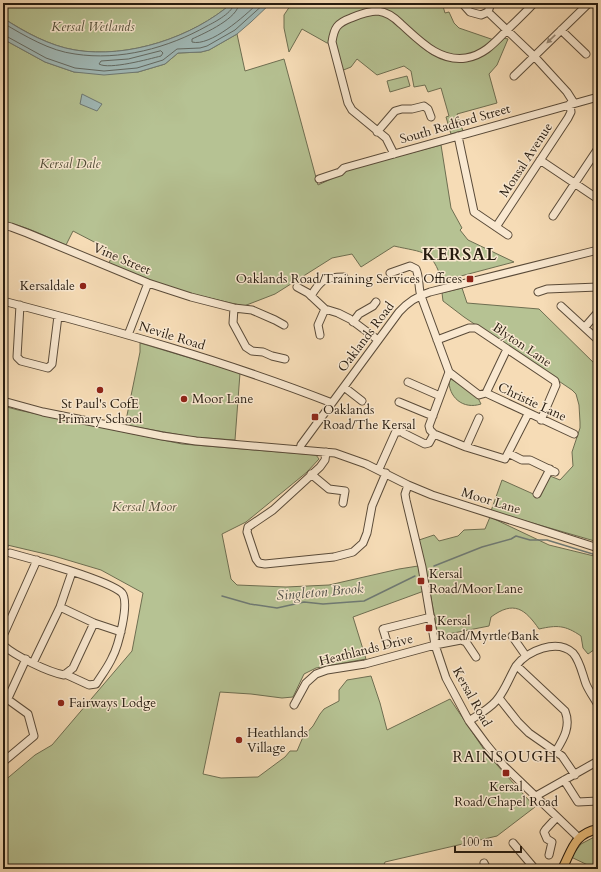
<svg xmlns="http://www.w3.org/2000/svg" width="601" height="872" font-family="Cardo,serif">
<rect width="100%" height="100%" fill="#f6dcb6"/>
<filter id="stains"><feTurbulence type="fractalNoise" baseFrequency=".005" numOctaves="4"/><feColorMatrix values="0 0 0 0 .2 0 0 0 0 .09 0 0 0 0 .02 0 0 0 .5 -.17"/></filter>
<radialGradient id="worn" r=".72"><stop offset=".6" stop-color="#630" stop-opacity="0"/><stop offset="1" stop-color="#630" stop-opacity=".3"/></radialGradient>
<path fill="#b6c293" stroke="#6e6e51" d="M3 3H232C193 37 128 59 75 50 50 46 25 32 3 18Z
M292 3H442L445 13 449 12 454 23 459 28 494 40 476 53 456 57 435 51 393 16 373 10 342 18 332 28 329 43H327L302 29 289 52 284 28V15Z
M373 13C399 15 415 49 438 57 446 60 453 60 462 59 483 58 490 52 504 38L508 39 497 65 489 74 497 103 457 114 463 131 451 134 446 117 449 116 441 88 428 92 425 85 414 87 411 71 404 66 377 75 357 59 351 67 341 71 334 34 345 22Z
M237 34 245 71 284 59 318 185 331 179 346 170 441 145 451 208 462 228 460 230 468 240 514 262 442 281C432 249 424 253 394 246L361 267 352 254 332 258 275 294 244 306 192 294 149 280 109 263 112 256 100 245 73 231 66 245C46 237 25 225 3 222V39L45 62 74 72H138L165 64 178 53 201 52 209 50Z
M407 76 410 86 390 92 387 81Z
M462 288 467 303 539 309 598 367V542L491 511 502 480 540 497 550 476 560 480 573 466 572 452 580 428V422L579 405 576 394 572 390 464 317 443 301 442 293Z
M140 343 240 373 235 440 192 437 125 425 140 352Z
M449 379H451L477 396 481 404C463 410 448 397 449 379Z
M3 406 18 410 182 444 316 455 319 459 307 472 246 522 222 534 231 579 237 585 286 587 329 585 399 569 418 566 424 591 353 617 366 659 316 668 304 674 293 697 282 698 251 694 220 692 203 774 221 778 258 777 285 757 290 751H297L303 737 313 726 320 714 324 709 339 701V690L347 680 371 676 380 703 387 730 450 699 487 754 535 807 497 836 385 862 382 869H8L3 850V782L35 755 52 745 132 651 143 593 101 570 54 556 3 544Z
M490 517 549 545 598 557V647L588 654 583 648 581 636C565 625 557 625 539 629 525 609 514 600 491 617L489 626 438 636 425 565 419 540 434 535 439 541 458 536 464 530 485 529Z
M598 835V869H592V867L571 857 581 844Z"/>
<path fill="#a0b9b7" stroke="#6f7a74" d="M232 3H271L251 22 237 34 209 50 201 52 178 53 165 64 138 72 104 75 74 72 45 62 3 39V18C24 32 50 46 75 50 128 59 193 37 232 3Z
M82 94 102 104 97 111 80 104Z"/>
<g fill="none" stroke-linecap="round" stroke-linejoin="round">
<path stroke="#636a63" stroke-width="1" d="M239 3C239 18 205 33 192 39V42C210 47 245 16 258 3
M3 23C25 36 50 51 75 54 120 61 168 48 207 26 215 22 234 12 234 3
M3 36H6L46 58 75 68 104 71 137 68 163 60 177 49 200 48 207 46 235 30 265 3
M161 51 163 53 161 56C149 59 109 70 99 64L101 61 128 59Z"/>
<path stroke="#6f7a74" stroke-width="1.5" d="M3 545 8 546
M434 566 482 547 511 539 516 536 530 540H547L596 555
M222 596 250 604 277 608 304 602 323 604 364 601 415 576"/>
<defs>
<path id="minor" d="M462 3 470 12 481 15 488 12 491 3
M488 12 534 56 567 92 574 103
M561 30 586 54
M514 76 589 3
M377 132 395 111 402 109H412L424 106 428 109 431 117
M458 136 474 212 508 235
M394 154 386 138 352 110 348 103 332 42C334 28 337 23 351 18 358 15 370 11 378 11 387 12 395 18 401 24 420 41 439 62 466 58 485 55 496 41 508 29 517 20 526 12 534 3
M540 160 598 199
M319 179 340 172 344 168 598 97
M553 216 597 150
M3 225 11 227 27 233 148 283 191 297 234 308 252 310 275 320 284 325
M496 227 568 118 571 112 570 104
M390 273 410 266 416 269C420 278 418 287 421 296L449 372 479 395 486 393 574 434
M297 287 308 293 325 309 338 313 350 319 378 340
M538 292 547 289 598 287
M311 296C321 279 325 277 344 277
M3 301C114 330 225 361 332 403
M20 305 17 357 21 361 48 368 52 364 58 316
M561 306 598 340
M234 308 233 323 246 347 252 351 263 352 272 356 285 359
M353 322 359 314 373 306 376 302
M585 327 598 312
M128 335 148 283
M320 335 318 325 325 309
M437 340 469 328H476L555 381 556 385 541 420
M449 372 429 426 430 430 434 434 466 447 505 459 528 414
M408 382 440 396
M344 387 362 401
M486 393 507 349
M3 401 43 412 162 436 196 441 335 453 366 464 408 485 432 495 598 548
M399 402 433 416
M403 433 425 444 429 443 434 434
M466 447 479 418
M300 449 301 445 399 312C408 302 417 296 430 292L598 250
M326 452 325 460 320 467 273 510 248 527 247 532 256 559 259 563 265 564 334 557 353 552 363 543 367 533 372 506 386 473
M508 453 522 460H530L555 472
M379 469 396 431 399 432
M311 474 329 489 345 491 343 503
M408 485 405 494 406 500 422 567 435 645 446 678 469 721 486 744 504 766 579 838
M537 494 550 469
M10 553C29 558 111 581 122 593 130 603 118 647 112 658 108 667 101 676 96 684L89 685 65 674
M60 607 94 623 121 632
M3 636 37 560
M512 636 526 656
M387 642 383 629 431 617
M3 645C15 656 48 672 64 675L73 668 94 623
M33 663 60 607 72 572
M517 666 565 711C571 726 564 738 556 751
M3 696 28 714 34 736 3 762
M499 698 518 722 529 733 562 756 575 775
M6 699 9 696 26 659
M294 705 306 683 316 674 327 670 365 664 435 645 461 640 466 642 476 657
M469 721C478 715 489 709 496 701 505 691 509 678 516 666 527 651 557 638 573 653 580 661 582 673 586 684 589 691 594 698 598 705
M564 780 578 802 598 801
M536 796 598 761
M513 843 535 869
M549 855 552 842 547 839 544 832 546 829 557 817
M484 863 487 869
M446 869H451"/>
<path id="major" d="M562 869C572 851 573 834 598 829"/>
</defs>
<use href="#minor" stroke="#5a4b39" stroke-width="9"/>
<use href="#major" stroke="#261b0f" stroke-width="10"/>
<use href="#minor" stroke="#f9e8d0" stroke-width="7"/>
<use href="#major" stroke="#ebbe7b" stroke-width="8"/>
</g>
<defs><path id="oneway-solid" d="M-6-.8H1V-3.2L6.5 0L1 3.2V.8H-6Z"/></defs>
<use fill="#9a8c79" href="#oneway-solid" transform="translate(551 39) rotate(136)"/>
<g fill="#8f2418" stroke="#f9e8d0" stroke-width="1.5">
<rect x="466" y="275" width="8" height="8" rx="2"/>
<circle cx="83" cy="286" r="4"/>
<circle cx="100" cy="390" r="4"/>
<circle cx="184" cy="399" r="4"/>
<rect x="311" y="413" width="8" height="8" rx="2"/>
<rect x="417" y="577" width="8" height="8" rx="2"/>
<rect x="425" y="624" width="8" height="8" rx="2"/>
<circle cx="61" cy="703" r="4"/>
<circle cx="239" cy="740" r="4"/>
<rect x="502" y="769" width="8" height="8" rx="2"/>
</g>
<g text-anchor="middle" dominant-baseline="central" stroke-width="3" stroke-linejoin="round" paint-order="stroke">
<g font-size="13" font-style="italic" fill="#514d37" stroke="#f9e8d0">
<text x="93" y="27">Kersal Wetlands</text>
<text x="70" y="164">Kersal Dale</text>
<text x="144" y="507">Kersal Moor</text>
</g>
<g font-size="13" fill="#261b0f" stroke="#f9e8d0">
<text transform="translate(455 124) rotate(-16)">South Radford Street</text>
<text transform="translate(526 160) rotate(-57)">Monsal Avenue</text>
<text transform="translate(122 259) rotate(23)">Vine Street</text>
<text transform="translate(172 336) rotate(17)">Nevile Road</text>
<text transform="translate(366 337) rotate(-53)">Oaklands Road</text>
<text transform="translate(522 345) rotate(34)">Blyton Lane</text>
<text transform="translate(532 402) rotate(25)">Christie Lane</text>
<text transform="translate(491 501) rotate(17)">Moor Lane</text>
<text transform="translate(366 650) rotate(-14)">Heathlands Drive</text>
<text transform="translate(472 697) rotate(61)">Kersal Road</text>
</g>
<g font-size="13" fill="#261b0f" stroke="#f9e8d0" text-anchor="start">
<text x="462" y="279" text-anchor="end">Oaklands Road/Training Services Offices</text>
<text x="75" y="286" text-anchor="end">Kersaldale</text>
<text x="192" y="399">Moor Lane</text>
<text x="100" y="404" text-anchor="middle">St Paul's CofE<tspan x="100" dy="15">Primary School</tspan></text>
<text x="323" y="410">Oaklands<tspan x="323" dy="15">Road/The Kersal</tspan></text>
<text x="429" y="574">Kersal<tspan x="429" dy="15">Road/Moor Lane</tspan></text>
<text x="437" y="621">Kersal<tspan x="437" dy="15">Road/Myrtle Bank</tspan></text>
<text x="69" y="703">Fairways Lodge</text>
<text x="247" y="733">Heathlands<tspan x="247" dy="15">Village</tspan></text>
<text x="506" y="787" text-anchor="middle">Kersal<tspan x="506" dy="15">Road/Chapel Road</tspan></text>
</g>
<g font-size="14" font-style="italic" fill="#51524a" stroke="#f9e8d0">
<text transform="translate(320 592) rotate(-5)">Singleton Brook</text>
</g>
<g font-size="15" letter-spacing="1" fill="#261b0f" stroke="#f9e8d0">
<text x="505" y="757">RAINSOUGH</text>
</g>
<g font-size="17" font-weight="bold" letter-spacing="1" fill="#261b0f" stroke="#f9e8d0">
<text x="460" y="254">KERSAL</text>
</g>
</g>
<rect width="601" height="872" fill="none" stroke="#f6dcb6" stroke-width="16"/>
<rect x="4" y="4" width="593" height="864" fill="none" stroke="#261b0f" stroke-width="2"/>
<rect x="8" y="8" width="585" height="856" fill="none" stroke="#261b0f"/>
<path d="M455 846v6h66v-6" fill="none" stroke="#261b0f" stroke-width="2"/>
<text x="461" y="846" font-size="12" fill="#261b0f" stroke="#f9e8d0" stroke-width="3" paint-order="stroke">100 m</text>
<rect width="100%" height="100%" filter="url(#stains)"/>
<rect width="100%" height="100%" fill="url(#worn)"/>
</svg>
